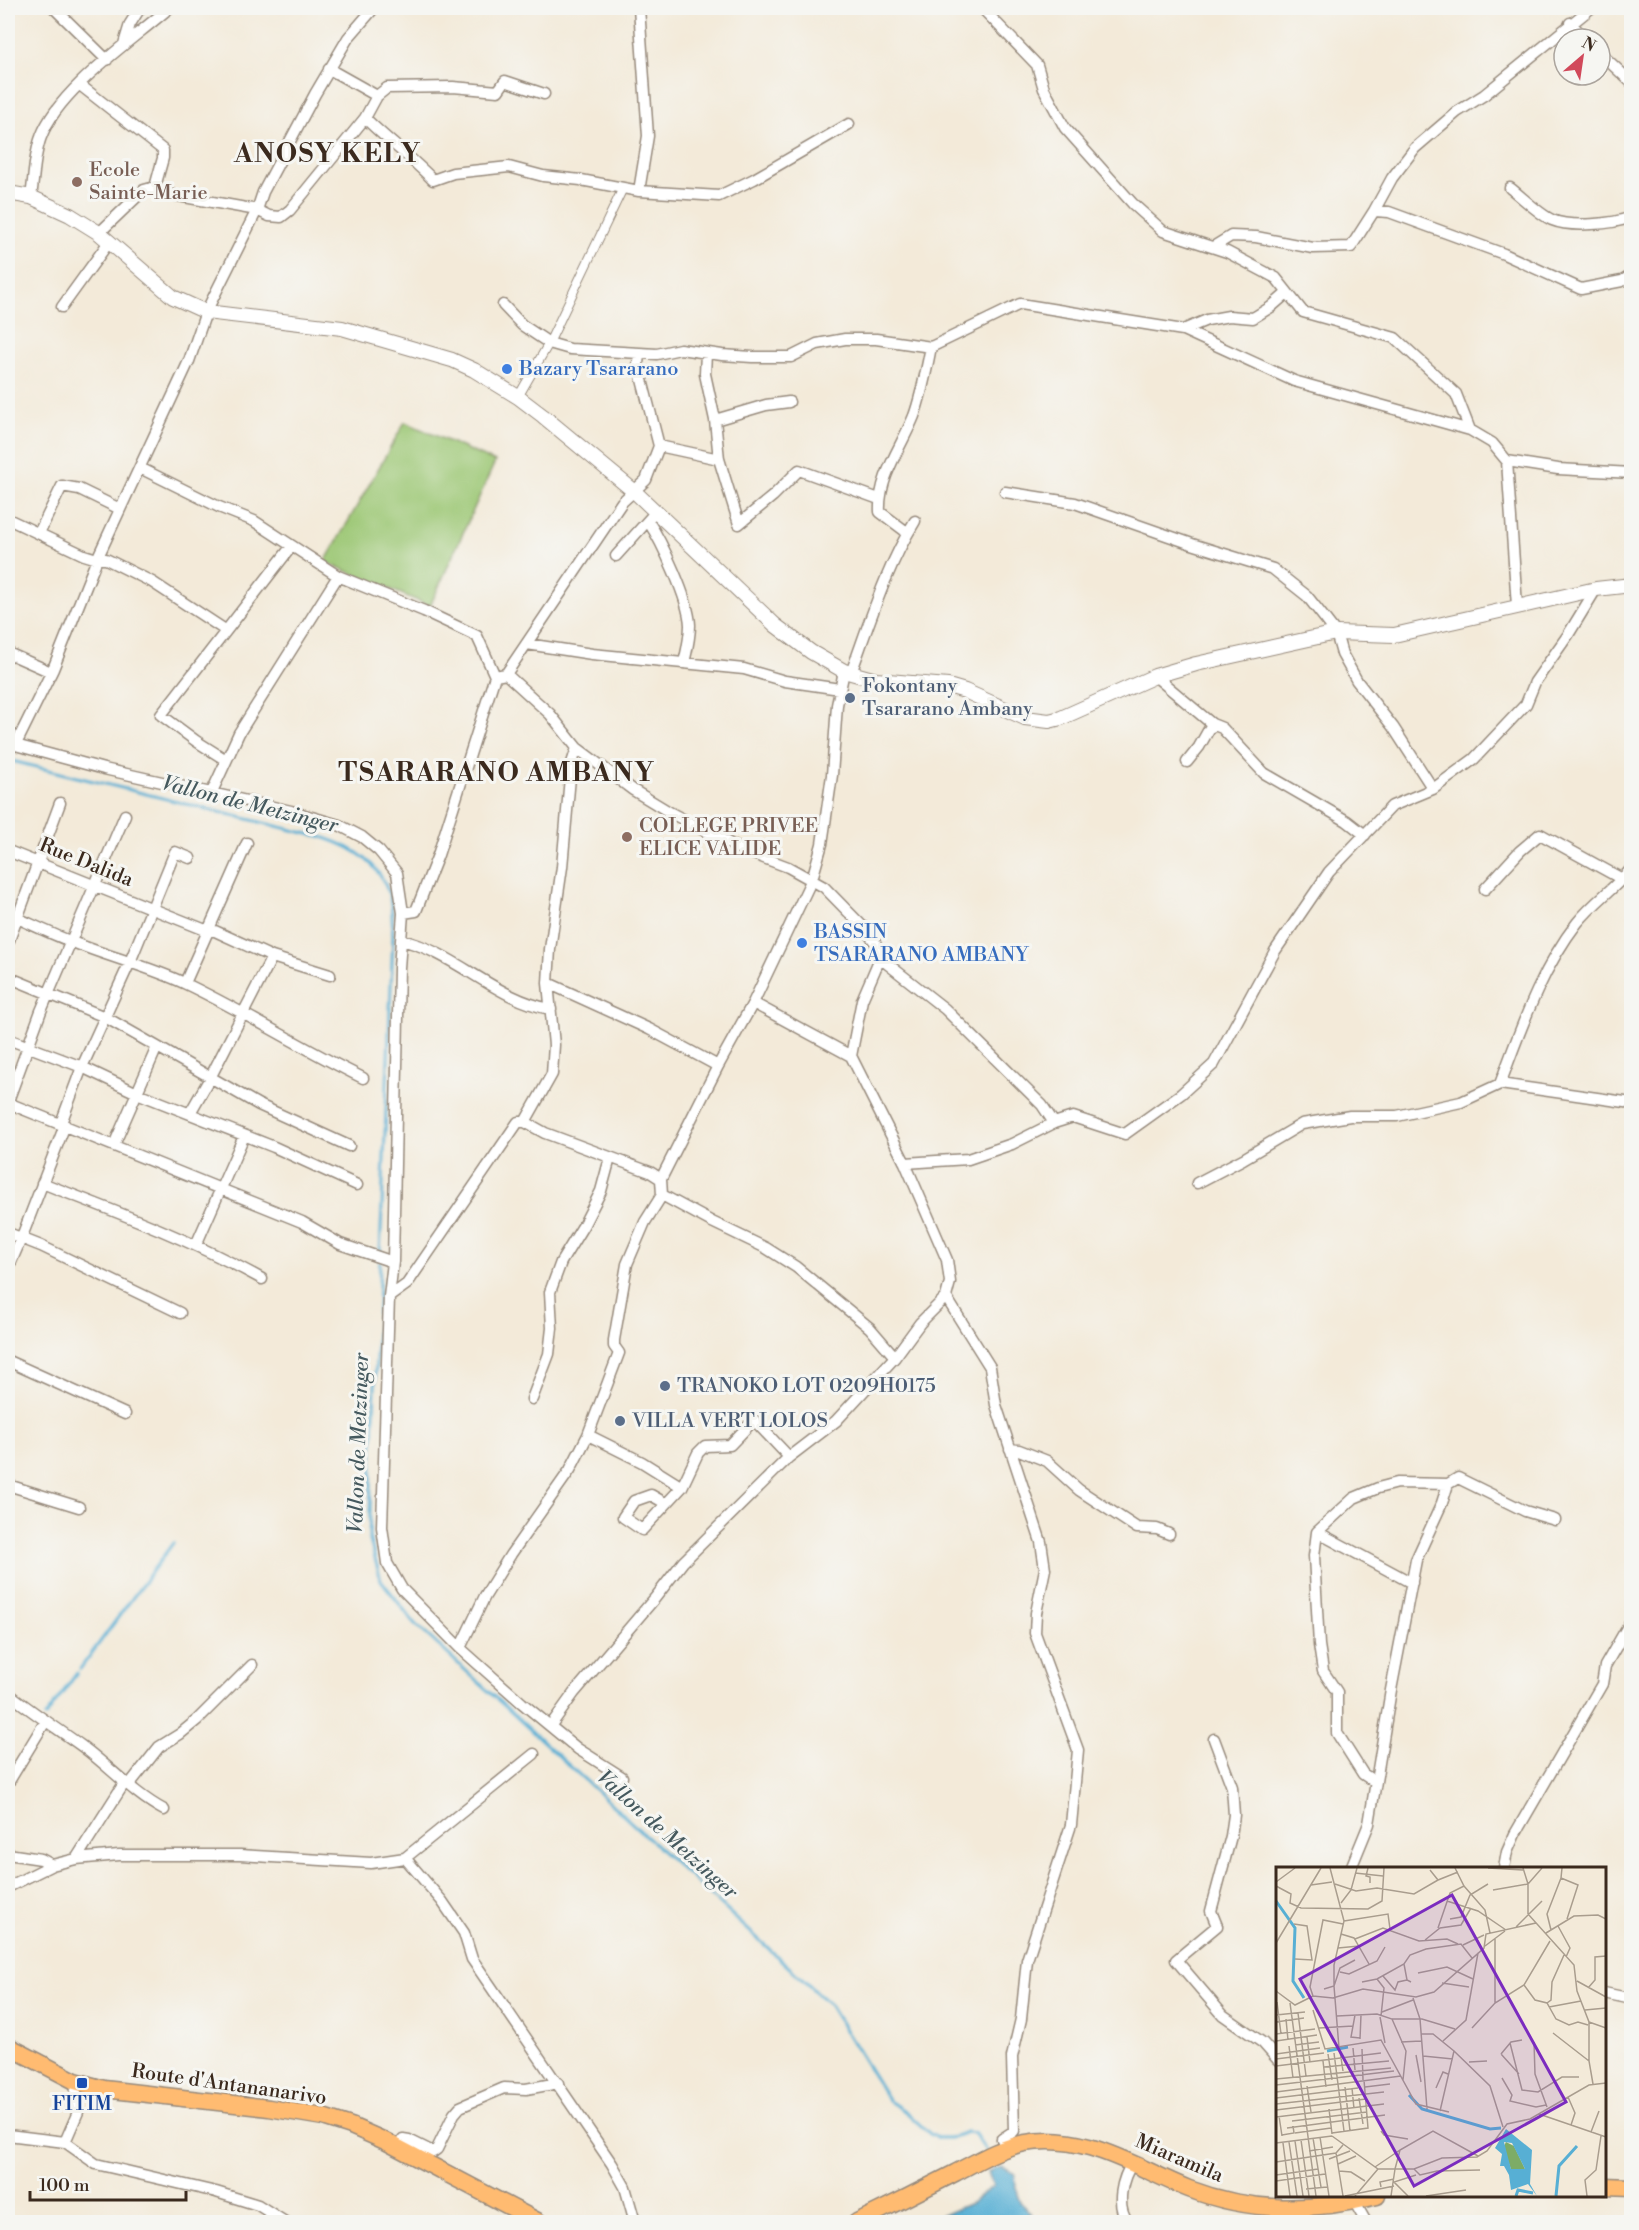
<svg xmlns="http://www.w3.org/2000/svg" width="1639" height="2230" font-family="'Libre Bodoni',serif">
<rect width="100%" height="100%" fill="#f6f6f2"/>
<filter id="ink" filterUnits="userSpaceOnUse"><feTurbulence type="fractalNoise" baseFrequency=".0167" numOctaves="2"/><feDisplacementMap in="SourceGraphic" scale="12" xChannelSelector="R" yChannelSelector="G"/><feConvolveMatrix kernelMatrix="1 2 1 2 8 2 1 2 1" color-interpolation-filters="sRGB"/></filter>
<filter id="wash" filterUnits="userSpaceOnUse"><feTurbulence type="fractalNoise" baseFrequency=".008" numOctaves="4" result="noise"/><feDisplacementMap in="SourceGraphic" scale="24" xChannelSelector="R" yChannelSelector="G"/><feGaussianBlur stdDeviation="1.35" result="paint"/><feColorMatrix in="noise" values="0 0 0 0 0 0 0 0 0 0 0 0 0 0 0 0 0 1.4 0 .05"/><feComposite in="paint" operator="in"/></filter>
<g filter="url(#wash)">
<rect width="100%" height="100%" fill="#f3ead9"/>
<path fill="#9cc774" stroke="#6c7849" stroke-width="1.5" d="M405 422 495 462 430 606 325 562Z"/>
<path fill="#57afd4" stroke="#496c79" stroke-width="1.5" d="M1001 2167 1015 2174C1016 2184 1015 2195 1021 2203 1027 2212 1031 2210 1036 2222H927L973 2202 993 2186 988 2172Z"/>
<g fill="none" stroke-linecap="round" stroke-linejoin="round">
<path stroke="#57afd4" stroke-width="3" d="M8 760 325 838C355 848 379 863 389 894 393 907 392 924 393 937L380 1255
M380 1262 369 1537 381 1580 415 1624 829 2004 889 2101 906 2112 930 2134 938 2138H950L966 2132 974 2133 986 2151
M80 1669 173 1543
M45 1717 77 1673
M990 2159 997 2172"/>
</g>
</g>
<g filter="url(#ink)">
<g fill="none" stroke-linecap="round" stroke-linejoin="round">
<defs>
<path id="pedestrian" d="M518 397 549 343 623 188"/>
<path id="minor" d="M54 8 107 60
M982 8 1037 65 1044 89 1065 128 1133 204 1163 231 1227 252 1276 278 1303 312 1395 338 1456 394 1470 430
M1570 23 1586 39
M124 44 130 24 140 8
M1600 53 1632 83
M329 69 377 96
M80 85 163 150V158L155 187
M365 118C387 140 412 158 433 180L453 173 509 167 543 176 581 180 639 191 719 196 754 179 849 124
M155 187 162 193 257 210 263 192 315 94 348 38 374 8
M1510 188C1522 197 1539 214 1552 220 1571 228 1613 224 1632 217
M639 191 648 136 639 8
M31 197C34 178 34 155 41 137 58 90 131 41 169 8
M1374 211 1392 178 1415 148 1457 112 1484 95 1591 8
M99 233 144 190 155 187
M1213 247 1231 236 1256 237 1313 248 1351 247 1374 211 1389 212 1504 254 1581 289 1622 281 1632 275
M503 305 522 325 549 343 570 349 657 354 680 349 722 355 752 357H791L817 344 845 339H876L931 347 1020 304 1183 330 1294 381 1470 430 1492 443 1507 461 1517 606
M62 307 109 242
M1183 330 1207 320 1229 316 1253 318 1271 307 1287 293
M706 353 705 374 715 420 719 459 739 524 773 496 799 470 879 499
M715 420 766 405 789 402
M659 446 719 459
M1507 461 1558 469 1632 473
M140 468 219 507 254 521 338 576 424 611 477 636 495 676 506 674 622 502 646 480 659 446 638 364 639 354
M1005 492 1075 503 1192 544 1273 569 1307 596 1326 620 1336 633 1342 654 1357 681 1393 727 1433 789
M8 519 84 555 97 559H106L152 582 225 630
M648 521C662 542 689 600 690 625 690 638 687 650 684 663
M39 533 62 486 79 489 120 509
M908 533 880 512C878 477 901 448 914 416 922 394 926 371 931 347
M616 556 651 517
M527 644 592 654 744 669 785 681 840 689
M8 653 51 672
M851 673C870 621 886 568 915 521
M1155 676 1212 724 1222 728 1264 773 1347 821 1365 835
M8 743 104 769 291 811 339 825 362 837 379 851 397 873 403 913 399 968 393 1262 389 1297 382 1527 387 1563 402 1589 460 1648 522 1703 578 1749 622 1777
M16 744 53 669 97 559 189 361 206 312 257 210 269 216 281 217 290 210 365 118 377 96 387 88 453 87 498 91 505 81 544 94
M577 748 633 790 671 813 740 849 788 867 824 887 865 929 875 942 880 958 945 1009 1042 1105 1054 1123
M226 760 196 741 161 715 291 547
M1187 762 1199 747 1212 724
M211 794 239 733 338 576
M8 851 208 931H215L272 957 330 975
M1485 889 1520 851 1540 834 1622 879
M403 913 416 911 438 855 495 676
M8 914C29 923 49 933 70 941 108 957 149 966 186 984 247 1013 303 1049 363 1078
M401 940C455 952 496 1000 551 1009
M8 943 60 803
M8 977 105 1017 259 1105 349 1146
M185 983 247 843
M548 983 649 1029 718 1066
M8 1039 82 1067 137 1093 274 1147 357 1185
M851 1056 862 1000 880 958
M1500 1084C1521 1029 1540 971 1577 923 1593 903 1615 888 1632 868
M8 1101 41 1011 125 815
M8 1103 302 1222 340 1244 393 1262
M190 1113 210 1078 272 957
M525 1122 545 1133 650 1172 661 1179
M61 1123 82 1067 130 962 175 852 190 858
M114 1145 157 1047
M905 1163 968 1159 1012 1144 1054 1123 1073 1117 1125 1134 1181 1094 1214 1064 1275 951 1329 872 1392 806 1433 789 1474 759 1526 704 1535 682 1568 635 1596 589
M42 1183C117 1212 192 1240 262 1279
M1197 1183 1243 1159 1302 1124 1350 1116H1397L1461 1102 1500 1084 1632 1103
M662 1195 712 1222 766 1248 796 1267 870 1328 895 1357
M8 1233 41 1246 180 1313
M196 1245 244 1136
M8 1269 21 1239 65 1125
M389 1297 407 1284 518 1122H525L552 1074 554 1045 548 983 550 949 562 867 571 766 577 748 550 714 506 674
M946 1297 990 1367 996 1405 1041 1542 1045 1569 1036 1613 1035 1633 1078 1750 1071 1825 1027 1960 1021 2019 1012 2057 1014 2131 1002 2139 1006 2148
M8 1361 125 1414
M532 1399 549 1354 552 1328 550 1292 561 1262 583 1226 601 1191 610 1158
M588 1435 642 1462 682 1487
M1010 1449 1019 1450 1047 1461 1079 1490 1137 1528 1157 1529 1169 1534
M8 1485 79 1507
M665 1503 651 1495 634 1501 623 1517 642 1530 682 1487 698 1453 705 1446 730 1445 754 1420 789 1457
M1317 1532 1412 1583
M460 1648 485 1596 511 1554 570 1470 588 1435 619 1353 614 1346V1340L627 1264 645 1222 662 1195 661 1179 718 1066 753 1003 812 879 822 844 832 775 837 705 844 671
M8 1693C32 1712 58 1729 83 1747 111 1768 134 1794 164 1810
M551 1725 574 1693 655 1598 683 1562 789 1457 836 1421 895 1357 920 1323 946 1297 950 1282 947 1260 905 1163 851 1056 753 1003
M1214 1739 1232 1787 1234 1815 1231 1836 1211 1911 1217 1926 1176 1960 1223 2015 1263 2043 1278 2060
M1375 1782 1363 1774 1337 1733V1692L1323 1671 1319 1645 1314 1556 1317 1532 1354 1498 1378 1488 1397 1483 1448 1484 1458 1478 1525 1511 1555 1520
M8 1783 45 1722
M129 1785 159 1747 180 1734 197 1720 252 1665
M8 1854 41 1859 52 1865
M405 1858 534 1754
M76 1859 125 1782
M1351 1868 1369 1824 1391 1690 1416 1560 1442 1503 1448 1484
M1504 1868 1507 1852 1515 1834 1602 1684 1605 1666 1632 1619
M8 1887 52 1865 76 1859 119 1855H240L371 1863 405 1858 442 1901 464 1933 472 1959 612 2164 625 2187 635 2222
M1604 1993 1632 1999
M75 2081 78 2112 65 2142 96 2164 216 2192 258 2205 285 2222
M8 2135 65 2142
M398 2147 403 2139 409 2140 433 2152 437 2149 454 2114 460 2107 504 2088 526 2089 558 2083
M1354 2201 1366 2222
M1128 2222C1115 2205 1122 2178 1133 2162"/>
<path id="tertiary" d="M8 193 31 197 70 215 99 233 173 297 206 312 342 328 452 360 474 370 518 397 543 416 635 492 775 625 811 652 844 671 876 680 948 686 965 691 1025 718 1049 721 1061 718 1155 676 1196 664 1336 633 1394 635 1596 589 1632 585"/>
<path id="primary" d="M8 2046 75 2081 104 2089 269 2108 323 2117 351 2126 385 2141 539 2222
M1604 2186 1632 2187
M857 2222C890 2206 922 2190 955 2173 978 2161 999 2148 1025 2143 1086 2132 1136 2168 1189 2189 1252 2213 1313 2212 1377 2196"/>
</defs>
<use href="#pedestrian" stroke="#978a7c" stroke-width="10"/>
<use href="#minor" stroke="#978a7c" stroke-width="13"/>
<use href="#tertiary" stroke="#978a7c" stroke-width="16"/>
<use href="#primary" stroke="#978a7c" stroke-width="19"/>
<use href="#pedestrian" stroke="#fff" stroke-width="8"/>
<use href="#minor" stroke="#fff" stroke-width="10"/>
<use href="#tertiary" stroke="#fff" stroke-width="14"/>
<use href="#primary" stroke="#ffbb71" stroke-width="16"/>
</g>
</g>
<g fill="#8d6e63" stroke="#f6f6f2" stroke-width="2">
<circle cx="77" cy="182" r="6"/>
<circle cx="627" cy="837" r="6"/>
</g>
<g fill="#3f7fe0" stroke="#f6f6f2" stroke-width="2">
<circle cx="507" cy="369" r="6"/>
<circle cx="802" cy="943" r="6"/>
</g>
<g fill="#5c6f8a" stroke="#f6f6f2" stroke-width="2">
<circle cx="850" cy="698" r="6"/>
<circle cx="665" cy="1386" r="6"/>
<circle cx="620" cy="1421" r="6"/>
</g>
<rect fill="#1a4fb4" stroke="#f6f6f2" stroke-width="2" x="76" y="2077" width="12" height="12" rx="3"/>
<g text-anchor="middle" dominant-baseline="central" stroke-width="6" stroke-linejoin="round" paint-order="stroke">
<g font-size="20" fill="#785e54" stroke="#f6f6f2" text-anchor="start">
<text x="89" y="170">Ecole<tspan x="89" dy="23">Sainte-Marie</tspan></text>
<text x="639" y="826">COLLEGE PRIVEE<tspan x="639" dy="23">ELICE VALIDE</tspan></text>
</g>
<g font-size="20" fill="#366cbe" stroke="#f6f6f2" text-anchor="start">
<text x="519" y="369">Bazary Tsararano</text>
<text x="814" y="932">BASSIN<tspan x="814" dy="23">TSARARANO AMBANY</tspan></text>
</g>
<g font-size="20" fill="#4e5e75" stroke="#f6f6f2" text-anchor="start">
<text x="862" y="686">Fokontany<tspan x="862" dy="23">Tsararano Ambany</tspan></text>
<text x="677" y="1386">TRANOKO LOT 0209H0175</text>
<text x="632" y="1421">VILLA VERT LOLOS</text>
</g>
<g font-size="20" fill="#3b2a1e" stroke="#f6f6f2">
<text transform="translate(86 863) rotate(22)">Rue Dalida</text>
<text transform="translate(229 2085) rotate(8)">Route d'Antananarivo</text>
<text transform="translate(1179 2159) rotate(23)">Miaramila</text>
</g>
<g font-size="20" fill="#164399" stroke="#f6f6f2">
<text x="82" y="2104">FITIM</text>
</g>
<g font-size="21" font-style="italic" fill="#45595e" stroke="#f6f6f2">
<text transform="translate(250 805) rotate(14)">Vallon de Metzinger</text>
<text transform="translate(359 1443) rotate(-88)">Vallon de Metzinger</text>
<text transform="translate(667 1835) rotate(42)">Vallon de Metzinger</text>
</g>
<g font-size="26" font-weight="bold" letter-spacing="1.5" fill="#3b2a1e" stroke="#f6f6f2">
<text x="328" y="154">ANOSY KELY</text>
<text x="497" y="773">TSARARANO AMBANY</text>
</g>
</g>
<g transform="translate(1276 1867)">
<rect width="330" height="330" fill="#f3ead9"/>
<path d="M230 275 238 279 249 302H235L227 281Z" fill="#7dac66"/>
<path d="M230 262 256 283 254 317 261 329 252 317 235 323 233 308 228 299H224L226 287 219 281ZM228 275 236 276 249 302H235Z" fill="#57afd4" fill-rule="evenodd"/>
<path fill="none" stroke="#57afd4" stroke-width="3" d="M0 34 19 61 17 114 28 131M51 184 72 180M133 228 146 242 214 262 225 261M240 329 242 323 257 326M280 329 283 299 301 279"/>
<path fill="none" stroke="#a99d8e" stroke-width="1.5" d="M92 1 90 9 94 10V16M179 1 188 19 209 43 214 66M212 1 247 3M266 1 252 17V47L298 98 301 124 313 155V194L317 217M286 1 285 11 302 18 291 52M154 3 162 13 182 5M79 6 107 9M0 15 19 1M59 17 80 24 101 21 138 27 162 13M35 18 56 15M0 19 15 27 14 36 25 41 92 42 106 34 108 1M217 23 252 17 247 1M171 34 202 44 230 63M65 36 75 23 81 1M174 52 185 50 194 28 212 17M68 54 112 47 114 62M18 57 31 59 36 93 19 92M282 59 294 81 290 90M240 60 266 34M162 61 174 26 188 19M275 63 271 47 285 11M270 66 298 49 322 48 330 52M65 67 78 71 93 97M79 72 107 61 143 74 171 72 182 77M149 73 164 61 185 58 195 41M0 76 45 1M187 78 208 68M209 79 229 64M62 81 83 79M128 97 131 113 135 115M64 105 73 107 101 94 109 80M142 106 171 100 197 112M107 109 119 123 122 115 131 113M101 112 108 121 105 149M301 114 330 130M86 115 101 112 128 97 134 88 150 82 185 77 196 91M166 116 193 120M248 118 259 133 271 136 280 152 293 158 302 155 312 158M312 121 319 113V90L330 89M48 122 58 119V98L68 54 54 1M0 124 19 138 37 129 57 131 87 122 140 130 158 125 208 81 210 67 260 56M37 129 34 120 47 53 67 57M137 131 144 152 151 242M1 135 5 167M14 136 40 329M219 136V72M271 136 275 133 276 115 288 88M273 140 305 134M37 143 49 182 105 173 140 237 173 245M309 143 330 141M106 145 137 133M22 146 30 209M0 148 29 145M79 148 75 170 84 171M61 149 101 147 116 152 130 184 127 213M104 150 109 176M10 152 12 173M116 152H146L179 162M0 155 28 151M313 155 330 161M43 161 77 159M196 161 219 136 248 118 274 74M277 166 313 194M0 167 39 162M145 167H157L178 184 164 244M31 170 34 195M84 172 85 148M0 174 41 168M167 174 190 153 202 86M125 175 145 174M258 175 259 207 271 240M234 176 246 223 262 225 286 210H303M19 178 43 175M13 179 17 211M63 181 58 119 64 101 79 93M77 181 79 203M86 182 87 213M64 184 67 204M178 184 214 219 227 260M58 186 68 264M0 187 44 181M52 187 56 213M225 187 243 207M225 187 235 175 246 173M140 188 145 215M147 189 177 192M0 192 48 186M47 194 50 220M193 195 211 194M0 199 105 186M48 200 113 194M226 211 236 228 234 234 260 240 270 238M0 212 115 201M0 218 118 204M31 219 35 245M69 220 74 264M89 220 114 217M76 221 78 242M160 221 167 205 172 207M0 225 125 209M292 230 299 246 295 258M0 231 82 221M83 231 87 257M0 237 108 225M53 242 56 267M0 243 90 232M263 247 330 270M3 249 6 269M0 250 108 237M16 254 91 245M11 261 109 248M105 264 108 268 132 272M315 265 323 244M19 266 55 261M56 266 92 261 88 213M6 268 18 266 17 259M56 269 102 302H138L166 291 201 290 211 284 231 257 254 252 313 218 330 216M44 270 53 329M37 271 45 320M25 273 33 329M19 274 27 329M13 275 21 329M0 276 56 269M7 276 14 329M33 284 57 280M60 286 67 329M53 292 74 284M0 295 60 286 67 278M62 297 80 289M99 300 124 283M119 302 124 283 157 264 202 289M138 302 144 308 161 304 204 303M63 304 75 305 89 314M0 308 42 302M0 314 49 307M105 320 104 315 118 312M30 322 51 320M69 329 118 319M79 329 102 302M115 329 119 302M132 329 118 315 140 308M150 329 190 323M311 329 309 313 320 303 325 269"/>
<path fill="#7b2cbf" fill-opacity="0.15" stroke="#7b2cbf" stroke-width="3" d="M176 28 290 235 138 319 24 112Z"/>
<rect width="330" height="330" fill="none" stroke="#3b2a1e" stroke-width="3"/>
</g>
<rect width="1639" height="2230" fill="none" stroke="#f6f6f2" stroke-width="30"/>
<g transform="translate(1582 57) rotate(29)"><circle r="28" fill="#f6f6f2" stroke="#aba49d" stroke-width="1.5"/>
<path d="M0-4.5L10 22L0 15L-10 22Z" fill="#d1495b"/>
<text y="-9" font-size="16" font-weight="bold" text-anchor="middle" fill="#3b2a1e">N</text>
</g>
<path d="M30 2191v9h156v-9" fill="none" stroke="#3b2a1e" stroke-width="3"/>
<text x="39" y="2191" font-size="18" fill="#3b2a1e" stroke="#f6f6f2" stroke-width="4.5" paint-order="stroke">100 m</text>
</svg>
